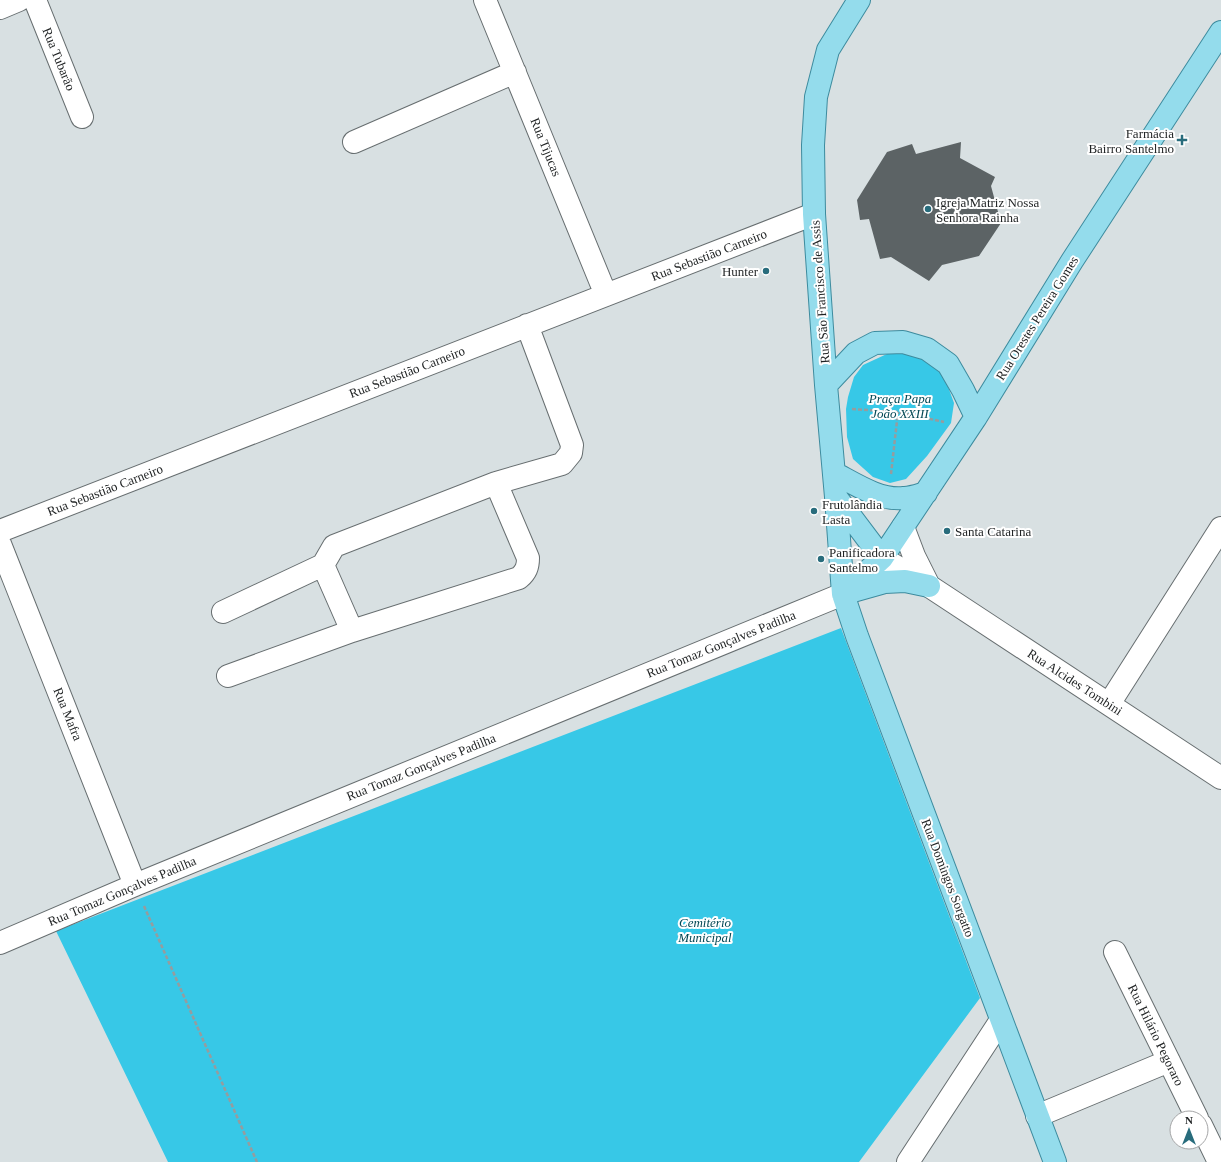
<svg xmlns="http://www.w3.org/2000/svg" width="1221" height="1162" font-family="Georgia,serif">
<rect width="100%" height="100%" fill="#d8e0e2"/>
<path fill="#37c8e7" d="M889 353 916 354 934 364 946 381 954 403 951 423 927 456 906 479 890 483 873 477 853 459 847 437 846 409 848 397 854 377 863 365Z
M841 628 980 998 859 1162H168L56 931Z"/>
<path fill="#5c6365" d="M961 142 960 158 995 177 991 186 1001 223 979 256 942 265 929 281 891 257 880 259 869 219 860 220 857 200 887 152 912 144 916 154Z"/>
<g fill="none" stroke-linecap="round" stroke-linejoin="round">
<defs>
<path id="minor" d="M35 0 82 117
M485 0 606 295
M0 8 19 0
M354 142 515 72
M903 527 914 556 929 586
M0 531 814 214
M0 544 135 885
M882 558 929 586 1221 778
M323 565 352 631
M223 612 323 565 334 546 496 483 562 464 571 453 572 445 527 325
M228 676 352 631 519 578C526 572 528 567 528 558L496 483
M1109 704 1221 528
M0 943 135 885 843 594
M1115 952 1197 1118
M1037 1116 1169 1061
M1201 1125 1219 1162
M908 1162 1001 1020"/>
<path id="major" d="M859 0 828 50 816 97 813 145 814 214 826 385 836 497 843 594 857 636 1055 1162
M826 385 856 353 875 343 903 342 927 349 948 364 963 390 976 417
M834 473C855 484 880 501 904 498 911 498 919 495 926 493
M836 497 882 558
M846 593 885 582 905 581 929 586
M843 594 882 558 976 417 1072 261 1221 32"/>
</defs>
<use href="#minor" stroke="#676e70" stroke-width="24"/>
<use href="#major" stroke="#3d8b9e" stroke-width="24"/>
<path stroke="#969c9e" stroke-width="2.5" stroke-dasharray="4 2" stroke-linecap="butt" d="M852 409 898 412 944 422
M891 474 898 412
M144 906 257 1162"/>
<use href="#minor" stroke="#fff" stroke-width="22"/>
<use href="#major" stroke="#94dcec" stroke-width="22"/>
</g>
<g fill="#286c7c" stroke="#fff" stroke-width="1.5">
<path d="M1180 134h4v4h4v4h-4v4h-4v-4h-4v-4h4z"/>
<circle cx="928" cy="209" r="4"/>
<circle cx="766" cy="271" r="4"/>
<circle cx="814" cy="511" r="4"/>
<circle cx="947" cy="531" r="4"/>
<circle cx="821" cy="559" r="4"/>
</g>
<g text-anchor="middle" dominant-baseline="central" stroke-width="4" stroke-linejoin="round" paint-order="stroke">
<g font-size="13" fill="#1e2122" stroke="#fff">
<text transform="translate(59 59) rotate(68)">Rua Tubarão</text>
<text transform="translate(546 147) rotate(68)">Rua Tijucas</text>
<text transform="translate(709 255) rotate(-21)">Rua Sebastião Carneiro</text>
<text transform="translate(820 292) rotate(-94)">Rua São Francisco de Assis</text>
<text transform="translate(1037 318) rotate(-58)">Rua Orestes Pereira Gomes</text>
<text transform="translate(407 372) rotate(-21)">Rua Sebastião Carneiro</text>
<text transform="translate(105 490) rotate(-21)">Rua Sebastião Carneiro</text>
<text transform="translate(721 644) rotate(-22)">Rua Tomaz Gonçalves Padilha</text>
<text transform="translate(1075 682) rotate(33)">Rua Alcides Tombini</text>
<text transform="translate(68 714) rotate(68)">Rua Mafra</text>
<text transform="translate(421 767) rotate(-22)">Rua Tomaz Gonçalves Padilha</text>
<text transform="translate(948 878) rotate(69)">Rua Domingos Sorgatto</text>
<text transform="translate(122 891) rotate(-23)">Rua Tomaz Gonçalves Padilha</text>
<text transform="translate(1156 1035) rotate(64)">Rua Hilário Pegoraro</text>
</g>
<g font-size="13" fill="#1e2122" stroke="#fff" text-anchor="start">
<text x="1174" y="133" text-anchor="end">Farmácia<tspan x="1174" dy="15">Bairro Santelmo</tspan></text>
<text x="936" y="202">Igreja Matriz Nossa<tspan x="936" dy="15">Senhora Rainha</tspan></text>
<text x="758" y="271" text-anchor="end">Hunter</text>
<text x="822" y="504">Frutolândia<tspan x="822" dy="15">Lasta</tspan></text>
<text x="955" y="531">Santa Catarina</text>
<text x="829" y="552">Panificadora<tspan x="829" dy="15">Santelmo</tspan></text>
</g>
<g font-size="13" font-style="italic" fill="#044855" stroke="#fff">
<text x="900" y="398">Praça Papa<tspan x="900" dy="15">João XXIII</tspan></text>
<text x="705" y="922">Cemitério<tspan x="705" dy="15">Municipal</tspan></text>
</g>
</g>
<g transform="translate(1189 1130)"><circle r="19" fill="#ffffff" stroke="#a5a6a7"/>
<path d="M0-3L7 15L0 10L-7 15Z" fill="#286c7c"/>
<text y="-6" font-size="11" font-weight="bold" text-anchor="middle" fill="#1e2122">N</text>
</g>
</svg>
